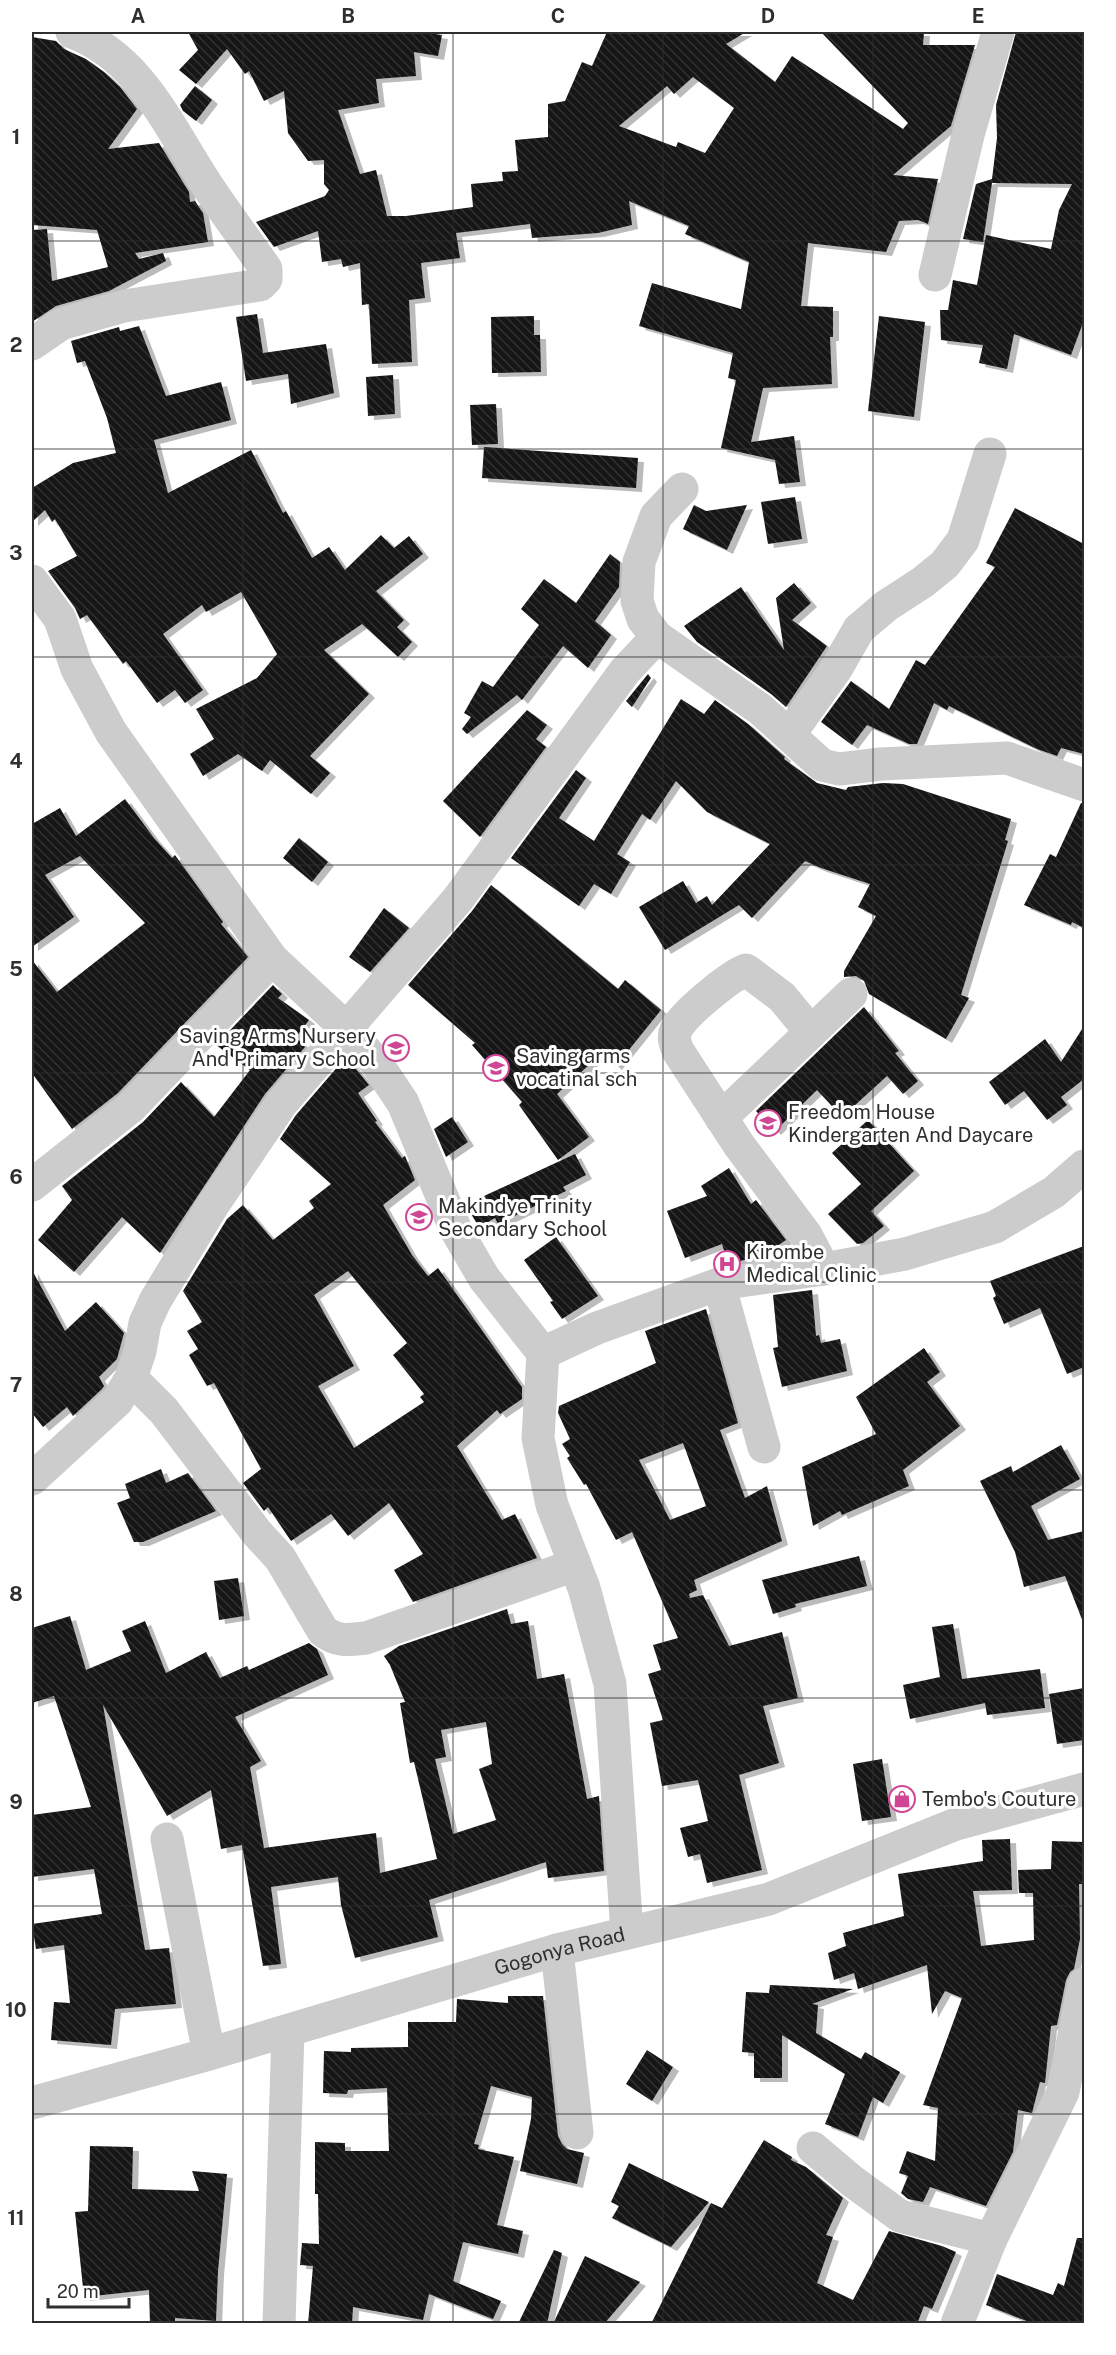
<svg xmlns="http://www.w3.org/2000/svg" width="1116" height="2355" font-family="'Public Sans',sans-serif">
<defs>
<pattern id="building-back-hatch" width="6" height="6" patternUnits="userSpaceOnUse" patternTransform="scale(1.5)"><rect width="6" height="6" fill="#161616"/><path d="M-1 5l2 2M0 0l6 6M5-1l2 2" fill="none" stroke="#303030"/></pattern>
<filter id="shadow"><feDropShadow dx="6" dy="4" stdDeviation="0" flood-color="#0004"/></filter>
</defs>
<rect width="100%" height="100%" fill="#fff"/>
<path fill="url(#building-back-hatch)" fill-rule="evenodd" filter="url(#shadow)" d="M188 32H422L442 35 438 56 414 52 416 76 376 79 379 103 338 110 360 174 376 170 387 216H406L473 207 471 184 503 181 502 172 518 171 515 140 548 137V104L565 101 582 62 592 66 607 32H746L726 44 775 82 792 56 903 129 908 123 821 32H924L923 45H975L951 126 893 175 938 179 928 224 918 220 899 221 886 252 808 243 801 306 833 307V337H830L832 384 763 388 751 442 794 436 800 482 779 484 775 460 721 448 736 380 728 378 733 353 639 326 652 283 741 309 749 262 685 234 689 226 629 201 632 225 598 233 532 238 530 224 456 233 460 258 421 263 425 298 409 300 412 362 372 364 369 304 362 305 360 263 343 267 341 259 322 262 318 231 274 247 256 222 325 196 329 190 324 184V160L308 161 288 133 284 91 264 101 249 71 245 74 227 49 196 84 179 70 198 50ZM693 77 734 108 705 153 678 142 676 147 619 126 667 86 674 94Z
M1016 32 1084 34V320L1071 355 1014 334 1007 369 979 363 983 345 941 340 940 310H948L953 280 977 285 986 235 1051 249 1059 210 1072 184 992 183 983 242 963 239 976 184 992 179 997 138 996 105Z
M32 37 56 41 64 49 86 59 104 72 120 87 137 109 108 149 159 143 189 192 190 202 195 201 203 213 208 242 135 253 139 259 163 253 166 261 109 291 56 306 32 322V230L47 229 52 281 108 267 97 230 32 225Z
M195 86 212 100 196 121 183 111 180 105Z
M257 314 263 353 326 344 334 393 291 404 288 374 246 381 236 317Z
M534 316V335H540L541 372 492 373 491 317Z
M879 316 925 322 914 417 868 411Z
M139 326 166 396 221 382 231 420 154 440 168 493 251 450 283 513 286 511 312 558 329 547 345 570 381 535 394 548 409 536 423 554 376 591 404 620 397 627 412 642 398 657 362 624 324 650 369 694 310 756 330 773 311 794 270 760 262 771 238 754 203 776 190 754 214 739 196 709 257 678 277 654 241 592 206 612 202 605 163 634 203 690 185 703 175 690 157 703 126 661 123 664 87 615 80 619 75 608 48 571 77 556 55 519 52 522 45 510 32 522V488L73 463 116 453 107 418 85 361 77 363 71 341 119 327 120 331Z
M393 375 395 414 368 416 366 377Z
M496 404 498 444 472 445 470 405Z
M484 447 638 458 636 488 482 478Z
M795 497 802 539 768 544 761 502Z
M694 505 706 511 747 505 727 550 683 529Z
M1015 508 1084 544V754L1061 748 1057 756 1037 749 949 706 947 710 934 703 917 744H909L867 725 852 745 821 722 851 681 889 709 916 660 925 665 995 567 986 563Z
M610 554 620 562 619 587 595 621 611 635 588 668 563 646 522 700 517 695 467 734 462 729 471 717 464 713 482 681 493 687 539 625 521 609 544 579 576 603Z
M794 583 811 603 792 620 827 646 786 707 771 694 697 642 684 626 741 587 784 650 776 598Z
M648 674 651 678 632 707 626 701Z
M681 699 704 714 715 700 748 724 785 757 784 759 817 783 846 790 848 787 883 783 903 784 1011 819 1005 840 1008 841 961 995 969 998 946 1039 869 994 864 981 856 976 844 977V971L876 916 858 907 870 884 821 868 805 861 752 918 739 905 665 950 639 907 683 881 696 903 707 896 712 905 770 844 707 812 676 781 650 820 642 814 617 854 630 862 611 894 594 884 579 906 511 858 576 770 586 778 559 818 594 841Z
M527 710 547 725 536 739 546 747 480 837 443 801Z
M125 799 154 838 172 858 175 855 223 922 221 924 248 957 118 1093 72 1129 32 1073V960L57 992 145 923 80 856 45 875 74 917 32 947V824L60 808 76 836Z
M1081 803H1084V928L1072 922 1071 925 1024 905 1050 854 1056 857Z
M299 838 328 862 312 882 283 858Z
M491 885 618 989 625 980 661 1010 616 1066 602 1053 557 1094 589 1137 558 1160 519 1105 522 1102 472 1045 475 1043 408 985 472 911Z
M384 908 409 928 370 972 349 957Z
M273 985 282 994 278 998 309 1020 296 1037 305 1047 265 1094 160 1253 122 1217 74 1272 38 1240 72 1200 62 1186 143 1122 181 1082 214 1117 250 1070 216 1045Z
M864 1007 899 1051 895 1053 918 1081 903 1094 887 1076 842 1117 817 1090 775 1131 756 1111Z
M1084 1026V1079L1061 1097 1067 1105 1047 1120 1024 1091 1005 1105 989 1082 1045 1039 1061 1062Z
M346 1057 369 1085 358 1093 377 1121 375 1122 402 1158 405 1156 415 1180 383 1205 412 1255 428 1276 438 1268 522 1387V1399L500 1414 497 1410 457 1446 502 1520 515 1514 537 1558 413 1602 394 1570 423 1554 389 1503 348 1536 331 1514 291 1541 268 1507 264 1511 243 1483 261 1469 214 1383 207 1386 189 1355 198 1349 187 1331 202 1322 183 1291 227 1219 243 1205 273 1240 314 1208 309 1201 331 1184 280 1139 296 1115ZM348 1271 407 1343 393 1355 424 1394 420 1397 424 1402 354 1448 318 1386 354 1366 314 1295Z
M452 1117 468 1142 446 1157 434 1129Z
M868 1120 914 1171 871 1211 884 1226 863 1243 857 1244 828 1214 861 1184 832 1153Z
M575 1154 586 1175 563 1187 566 1191 498 1224 495 1218 479 1227 468 1209 486 1199 484 1196Z
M729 1168 751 1204 756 1200 786 1240 765 1254 737 1262 728 1264 722 1244 685 1258 667 1211 707 1196 701 1186Z
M556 1237 598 1296 562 1319 550 1302 553 1301 524 1260Z
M1084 1246V1367L1067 1374 1040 1308 1004 1324 993 1298 996 1296 990 1281Z
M32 1270 65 1331 96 1302 124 1333 117 1359 99 1377 104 1386 102 1389 73 1416 67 1407 43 1427 32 1413Z
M812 1290 816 1336 819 1335 821 1343 840 1339 847 1371 782 1387 773 1348 778 1347 773 1295Z
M706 1309 738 1423 720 1430 745 1498 767 1486 782 1541 694 1580 697 1590 689 1594 690 1598 703 1595 729 1646 782 1632 798 1698 763 1706 779 1763 739 1775 762 1870 707 1883 700 1854 688 1857 680 1828 708 1821 698 1780 662 1786 650 1723 663 1720 648 1674 661 1670 653 1645 678 1638 632 1532 616 1540 586 1484 584 1485 567 1458 570 1456 562 1444 570 1439 558 1413 559 1406 656 1363 645 1331ZM683 1443 706 1506 670 1520 639 1460Z
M924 1348 940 1372 927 1382 960 1426 903 1470 909 1486 842 1515 840 1511 813 1526 802 1467 876 1434 856 1397Z
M1061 1445 1080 1479 1031 1506 1048 1540 1084 1531V1621L1083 1622 1065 1576 1024 1587 1015 1552 980 1481 1011 1466 1013 1472Z
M161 1469 166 1483 188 1473 216 1511 143 1542H134L117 1503 130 1498 125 1484Z
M859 1556 867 1586 795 1604 796 1607 773 1614 762 1580Z
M238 1578 244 1616 219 1620 214 1581Z
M507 1609 511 1624 528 1621 537 1679 564 1674 587 1799 599 1796 604 1871 548 1878 546 1862 429 1900 438 1937 355 1958 341 1905 338 1877 271 1887 281 1964 263 1966 242 1845 221 1849 211 1790 167 1816 103 1705 145 1950 169 1948 176 2004 115 2009 111 2045 51 2040 54 2002 70 2003 64 1945 36 1949 32 1924 102 1914 94 1869 32 1877V1815L91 1807 54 1696 32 1703V1628L70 1616 86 1670 131 1651 122 1631 145 1621 166 1673 206 1652 220 1678 247 1666 249 1670 309 1643 317 1649 328 1675 235 1717 261 1761 250 1767 264 1848 376 1833 380 1873 437 1859 414 1762 410 1763 400 1703 405 1702 390 1665 384 1656 399 1646ZM486 1722 492 1764 479 1769 496 1820 453 1834 435 1759 446 1757 441 1730Z
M953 1624 962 1679 1040 1669 1045 1708 987 1715 985 1703 910 1719 903 1685 940 1677 932 1627Z
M1084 1688V1740L1057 1744 1049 1694Z
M882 1759 891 1817 862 1821 853 1764Z
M1010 1839 1012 1890 973 1891 981 1946 1034 1940 1033 1893H1019L1018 1870 1051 1869 1052 1841 1084 1842 1083 1884H1079L1080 1939 1074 1969 1070 1972 1066 1980 1057 2025 1051 2026 1045 2083 1040 2082 1032 2113 1018 2110 1013 2152 986 2206 930 2187 923 2202 908 2199 901 2193 908 2176 899 2173 907 2151 935 2161 938 2108 923 2105 962 1998 945 1991 932 2014 927 1965 858 1989 854 1973 834 1980 828 1953 846 1946 843 1933 904 1916 898 1874 983 1861 982 1840Z
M770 1985 853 1989 812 2004 818 2005 816 2033 861 2059 865 2052 900 2072 883 2103 873 2097 858 2137 825 2124 845 2074 782 2035V2078H754V2053L742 2052 746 1992 769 1993Z
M508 1996H543L558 2136 562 2144 567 2149 584 2153 577 2184 520 2171 531 2119 532 2097 491 2086 474 2144 479 2145 478 2149 514 2157 497 2225 523 2231 518 2254 463 2242 453 2281 501 2301 493 2319 429 2294 423 2320 353 2307 352 2324H308L313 2266 300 2265 302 2243 319 2244 318 2194H315V2142L345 2143V2151H389L387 2088 348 2090 347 2094 323 2093 324 2051 351 2052V2048L408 2047V2022H456L457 1999 508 2003Z
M647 2050 673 2067 652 2101 626 2084Z
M764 2140 792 2157 791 2160 806 2167 843 2198 826 2235 833 2237 817 2283 853 2300 889 2231 942 2246 956 2252 932 2309 924 2306 917 2324H651L711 2203 722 2208Z
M90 2146 133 2147 132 2189 199 2191 192 2171 227 2174 218 2271 216 2321 175 2318V2324H150L149 2290 84 2297 75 2212 88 2211Z
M629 2163 709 2202 671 2247 612 2218 619 2206 611 2202Z
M1077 2238H1084V2324H1034L986 2305 997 2274 1053 2295 1058 2283 1064 2286Z
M554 2250 562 2253 547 2324H518Z
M585 2256 640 2282 604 2324H553Z"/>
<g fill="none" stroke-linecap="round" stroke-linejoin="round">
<g stroke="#ccc" stroke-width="33">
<path d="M935 275 968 135 998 32"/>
<path d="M32 344 61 324 124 306 260 285 266 279V269C245 239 223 210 203 179 167 123 139 57 72 32"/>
<path d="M682 489 656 516 639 562 637 601 643 619 657 637 760 709 822 765 839 769 881 764 1007 758 1084 785"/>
<path d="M32 581 60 619 77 669 111 732 272 959 345 1027 377 1064 403 1103 455 1228 484 1278 543 1353 597 1328 719 1284 824 1269 905 1254 995 1227 1054 1192 1084 1166"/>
<path d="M789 735 836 669 859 629 886 606 923 582 945 564 963 540 990 454"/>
<path d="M811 1032 782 997 746 970C730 976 685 1013 677 1028 672 1036 675 1043 678 1051L739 1145 806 1235 824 1269"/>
<path d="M721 1118 851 994"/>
<path d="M32 1185 131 1107 272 959"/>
<path d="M719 1284 764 1447"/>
<path d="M543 1353 538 1438 552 1505 584 1588 610 1684 627 1933"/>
<path d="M131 1378 164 1411 257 1533 280 1558 323 1631C337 1642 349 1640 366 1638L575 1565"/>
<path d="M32 1479 117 1401 131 1378 140 1351 145 1323 155 1301 213 1205 281 1104 458 899 625 671 657 637"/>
<path d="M167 1839 209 2054"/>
<path d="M557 1950 577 2133"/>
<path id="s1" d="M32 2103 209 2054 557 1950 769 1899 956 1824 1084 1789"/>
<path d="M813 2148 852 2181 900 2216 991 2239"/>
<path d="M279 2324 288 2031"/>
<path d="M957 2324 991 2239 1063 2092 1084 1984"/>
</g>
</g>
<path fill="none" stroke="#2f2f2f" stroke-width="1.5" stroke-opacity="0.55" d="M243 32V2324M453 32V2324M663 32V2324M873 32V2324M32 241H1084M32 449H1084M32 657H1084M32 865H1084M32 1073H1084M32 1282H1084M32 1490H1084M32 1698H1084M32 1906H1084M32 2114H1084"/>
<defs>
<symbol id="school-ring" viewBox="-11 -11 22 22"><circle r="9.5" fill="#fff" stroke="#d04694" stroke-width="1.5"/><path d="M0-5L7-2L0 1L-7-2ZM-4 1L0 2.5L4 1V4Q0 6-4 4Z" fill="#d04694"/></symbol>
<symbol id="hospital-ring" viewBox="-11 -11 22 22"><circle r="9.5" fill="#fff" stroke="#d04694" stroke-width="1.5"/><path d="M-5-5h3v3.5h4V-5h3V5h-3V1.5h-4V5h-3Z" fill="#d04694"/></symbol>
<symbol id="shop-ring" viewBox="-11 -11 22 22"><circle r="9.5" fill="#fff" stroke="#d04694" stroke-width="1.5"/><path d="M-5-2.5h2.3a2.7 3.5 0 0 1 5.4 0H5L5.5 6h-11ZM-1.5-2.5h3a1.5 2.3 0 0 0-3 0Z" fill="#d04694"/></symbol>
</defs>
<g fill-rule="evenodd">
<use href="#school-ring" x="381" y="1033" width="30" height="30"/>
<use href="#school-ring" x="481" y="1053" width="30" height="30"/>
<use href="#school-ring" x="753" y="1108" width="30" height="30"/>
<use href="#school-ring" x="404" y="1202" width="30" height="30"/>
<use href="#hospital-ring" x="712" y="1249" width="30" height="30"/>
<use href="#shop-ring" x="887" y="1784" width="30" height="30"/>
</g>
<g text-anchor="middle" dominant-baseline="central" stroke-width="6" stroke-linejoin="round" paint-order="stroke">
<g font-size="20" fill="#2f2f2f" stroke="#fff" text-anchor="start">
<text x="376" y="1036" text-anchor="end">Saving Arms Nursery<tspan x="376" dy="23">And Primary School</tspan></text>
<text x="516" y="1056">Saving arms<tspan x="516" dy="23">vocatinal sch</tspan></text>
<text x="788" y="1112">Freedom House<tspan x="788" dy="23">Kindergarten And Daycare</tspan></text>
<text x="438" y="1206">Makindye Trinity<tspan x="438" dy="23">Secondary School</tspan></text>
<text x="746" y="1252">Kirombe<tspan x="746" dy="23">Medical Clinic</tspan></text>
<text x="922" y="1799">Tembo's Couture</text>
</g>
<g font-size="20" fill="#2f2f2f" stroke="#fff">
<text stroke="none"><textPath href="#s1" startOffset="549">Gogonya Road</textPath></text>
</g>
</g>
<rect width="1116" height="2355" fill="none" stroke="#ffffff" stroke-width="66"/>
<path d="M48 2298v9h81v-9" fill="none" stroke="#2f2f2f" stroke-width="3"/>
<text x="57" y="2298" font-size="18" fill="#2f2f2f" stroke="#ffffff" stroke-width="4.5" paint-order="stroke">20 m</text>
<rect x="33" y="33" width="1050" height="2289" fill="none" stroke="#2f2f2f" stroke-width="2"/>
<g font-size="20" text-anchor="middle" font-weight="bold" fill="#2f2f2f">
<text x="138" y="23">A</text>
<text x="348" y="23">B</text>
<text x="558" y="23">C</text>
<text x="768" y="23">D</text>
<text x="978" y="23">E</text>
<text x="16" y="144">1</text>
<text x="16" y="352">2</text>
<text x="16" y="560">3</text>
<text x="16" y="768">4</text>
<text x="16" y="976">5</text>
<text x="16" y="1184">6</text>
<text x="16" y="1392">7</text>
<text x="16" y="1601">8</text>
<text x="16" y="1809">9</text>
<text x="16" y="2017">10</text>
<text x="16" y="2225">11</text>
</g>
</svg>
